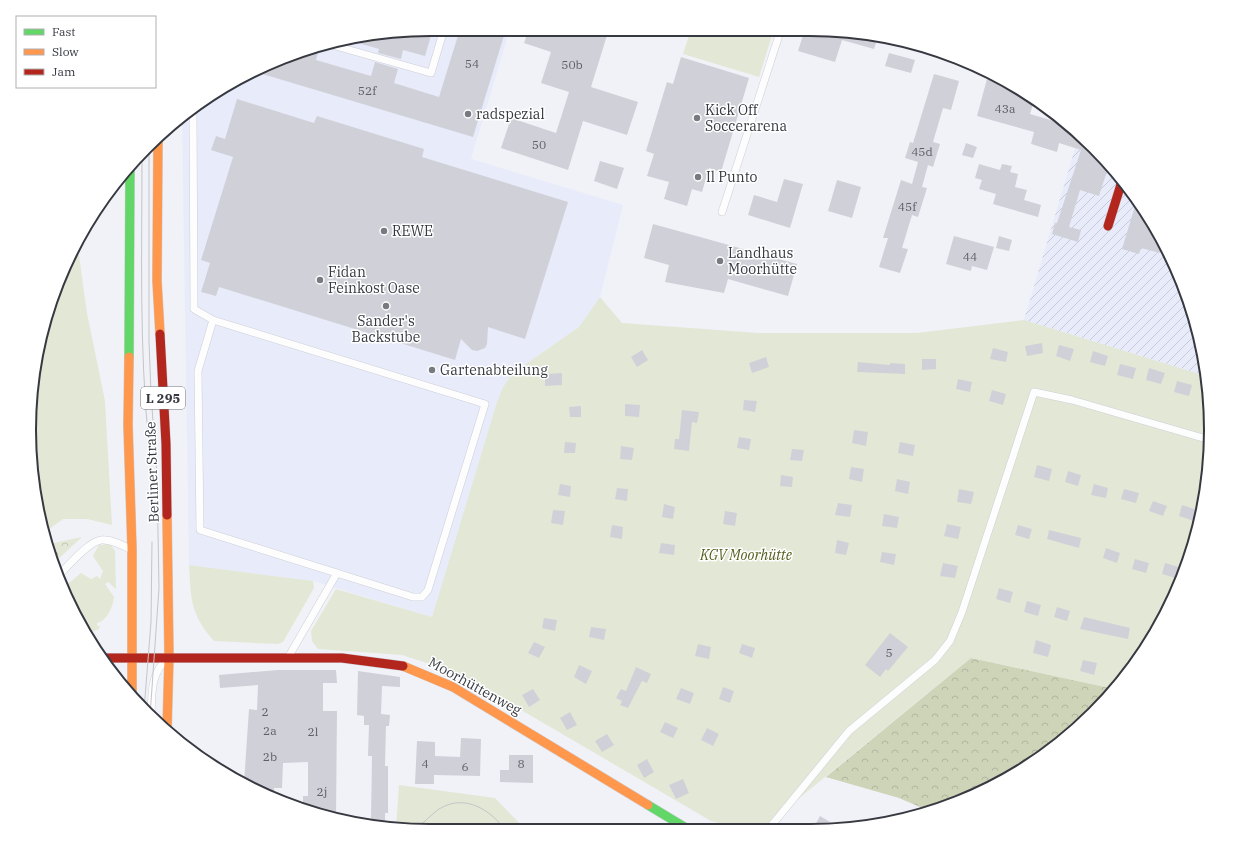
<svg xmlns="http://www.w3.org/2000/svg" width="1240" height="860" font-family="'IBM Plex Serif',serif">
<defs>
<pattern id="industrial-furrows" width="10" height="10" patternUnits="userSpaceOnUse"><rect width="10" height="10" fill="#e8ebfa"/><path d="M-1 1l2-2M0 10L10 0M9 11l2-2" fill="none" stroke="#c8cad8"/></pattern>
<pattern id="forest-crowns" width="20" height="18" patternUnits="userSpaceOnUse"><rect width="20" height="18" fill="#cdd4b7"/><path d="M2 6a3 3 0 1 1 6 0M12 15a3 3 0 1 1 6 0" fill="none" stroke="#b1b79f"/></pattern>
<pattern id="park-crowns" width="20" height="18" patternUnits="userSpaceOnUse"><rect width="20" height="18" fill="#e2e8d5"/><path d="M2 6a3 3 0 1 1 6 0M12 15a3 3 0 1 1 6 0" fill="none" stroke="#c2c8b8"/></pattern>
</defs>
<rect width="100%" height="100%" fill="#f0f2f8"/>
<path fill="#e8ebfa" d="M430 29H510L471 159 623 205 600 297 579 327 513 373 503 387 497 402 432 617 313 581 189 565 182 118 207 96 253 70 326 43Z"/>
<path fill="url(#industrial-furrows)" d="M1079 135 1094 147 1144 207 1181 277 1203 352 1206 376 1024 320Z"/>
<path fill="#e2e8d5" d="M691 29H774L759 77 683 54Z
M77 241 87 313 105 401 112 525 87 519H63L45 532 37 508 30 456 32 378 60 276Z
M600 297 622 323 759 333H917L1024 320 1206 376 1211 430 1203 508 1180 584 1143 653 1114 689 971 658 759 831H752L711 821 458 673 402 655 318 649 312 641 311 631 336 589 432 617 497 402 503 387 513 373 579 327Z
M110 544 115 551 116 589 108 582 105 584 114 597C113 607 107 621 97 623V626H100L99 629 86 634 70 608 64 587 81 573 91 579 97 576 100 579 103 571 93 556 99 545Z
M189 565 313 581 314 588 283 642 278 644 214 641C190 614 191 599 189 565Z
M399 785 495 798 527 831H430L396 828Z"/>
<path fill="url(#forest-crowns)" d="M971 658 1114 689C1080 730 1036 766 988 789 969 798 947 803 927 810L899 798 826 777Z"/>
<path fill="url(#park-crowns)" d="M82 537 55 562 49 544Z"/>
<path fill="#d0d1d8" d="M433 29 425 56 403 50 401 59 378 53 379 49 348 40Z
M460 29H506L473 137 252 71 320 45 316 60 371 76 375 62 398 69 394 83 439 97Z
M529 29H609L591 87 638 102 627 135 583 121 568 170 501 148 511 118 556 133 569 92 541 83 551 52 524 43Z
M805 29H810L878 36 874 49 842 40 835 62 798 51Z
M889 53 915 60 911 73 885 66Z
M681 57 749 78 721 172 709 168 702 192 692 189 687 206 664 199 669 182 647 176 654 154 646 151 667 82 673 84Z
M934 74 959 81 951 110 943 108 933 142 940 144 933 167 928 165 922 187 927 188 918 217 912 215 902 248 908 249 900 273 879 267 888 238H883L901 180 912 184 918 162 905 158 910 142 913 143Z
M987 79 1017 88 1034 101 1030 114 1064 124 1094 147 1109 165 1099 196 1080 190 1069 227 1081 230 1078 242 1052 234 1055 223H1057L1081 150 1059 143 1057 152 1031 144 1034 132 977 116Z
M237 99 314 123 317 116 424 149 422 157 568 202 525 339 488 327 487 344 485 348 477 351 472 350 461 339 455 360 219 287 216 296 201 292 210 263 201 260 233 157 211 150 216 136 225 139Z
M966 143 977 147 973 158 962 155Z
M600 161 624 168 617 189 594 181Z
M979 164 1000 170 1002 164 1012 166 1010 172 1018 174 1015 187 1027 190 1024 200 1041 205 1038 217 993 204 996 194 979 189 982 180 975 178Z
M784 179 803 184 790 228 748 215 754 195 777 202Z
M837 180 861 187 852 218 828 211Z
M1135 206 1144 209 1162 243 1160 253 1141 248 1139 254 1122 249Z
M653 224 797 264 788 296 728 279 724 293 665 282 669 265 644 258Z
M954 236 994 247 987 270 972 266 971 271 946 264Z
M999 236 1012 240 1009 251 996 248Z
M1042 343 1043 353 1027 356 1025 346Z
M1059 345 1074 349 1070 361 1056 356Z
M993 348 1008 352 1006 362 990 359Z
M642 350 648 360 637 367 631 357Z
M1093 351 1108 356 1105 366 1090 362Z
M766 357 769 367 752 373 749 363Z
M922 359H936V369L922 370Z
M858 362 890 365V363L905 364V374L857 372Z
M1120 364 1136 368 1133 379 1117 375Z
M1149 368 1165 373 1161 384 1146 380Z
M562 373V385L545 386V374Z
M958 379 972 382 970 392 956 389Z
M1177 381 1192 385 1189 396 1174 392Z
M992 390 1006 394 1003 405 989 401Z
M744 400 757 401 755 412 743 410Z
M625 404 640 405 639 417 625 416Z
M581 406V417H570L569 407Z
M682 410 699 412 697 423 692 422 689 451 674 449 675 439H679Z
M854 430 868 432 866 446 852 443Z
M739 437 751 439 749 450 737 448Z
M565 442 576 443 575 453H564Z
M900 442 915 445 913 456 898 453Z
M621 446 634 448 632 460 620 459Z
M792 449 804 450 802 461 790 460Z
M1037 465 1052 469 1049 481 1034 477Z
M851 467 864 469 862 482 849 479Z
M1068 471 1081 475 1078 486 1065 482Z
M781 475 793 477 792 487 780 486Z
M897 479 910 482 908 494 895 491Z
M560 484 571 486 570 497 558 495Z
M1094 484 1108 488 1106 498 1091 495Z
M617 488 628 489 627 501 615 499Z
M959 489 974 492 971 504 957 502Z
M1124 489 1139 493 1136 503 1121 499Z
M1153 501 1167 506 1163 516 1149 511Z
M838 503 852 505 850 517 835 515Z
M664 504 675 507 673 519 662 517Z
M1182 505 1198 510 1194 521 1179 516Z
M553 510 565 511 563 525 551 523Z
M725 511 737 513 735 526 723 524Z
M884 514 899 517 897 528 882 526Z
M947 524 961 527 958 539 944 536Z
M612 525 623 527 622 539 610 537Z
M1018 525 1032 529 1029 539 1015 535Z
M1049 530 1081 538 1079 548 1047 539Z
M837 540 849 543 846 555 835 553Z
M661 543 675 545 674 555 659 553Z
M1106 548 1120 553 1117 563 1103 558Z
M882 552 896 554 894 565 880 562Z
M1135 559 1149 563 1146 573 1132 569Z
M943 563 958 566 955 578 940 576Z
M1165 563 1182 568 1179 579 1162 574Z
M999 588 1013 592 1010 603 996 599Z
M1027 601 1041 605 1038 616 1024 612Z
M1057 607 1070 611 1067 621 1054 617Z
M1084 617 1130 628 1128 639 1080 629Z
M544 618 557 620 555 631 542 628Z
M591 627 606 629 604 640 589 637Z
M890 633 908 647 888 671 886 669 880 677 865 665Z
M1036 640 1051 645 1048 657 1033 653Z
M534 642 545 647 539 658 528 653Z
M698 644 711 647 709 659 695 656Z
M742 644 755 648 752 658 739 653Z
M1083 660 1097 663 1094 675 1080 671Z
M579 665 592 671 586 684 574 677Z
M636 667 651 674 647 683 642 681 628 708 620 705 622 701 616 698 621 689 626 691Z
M278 670H336L337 683H323V711H337L336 819 303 808V796H308V762L283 763 282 788H274V799L244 783 249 709 257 710 258 685 220 688 219 675Z
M358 671 400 677V687L382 686 381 714 390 715 389 726H386L385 766H388V813H385V821L371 820 372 756H368L369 725H364V716L357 715Z
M723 687 734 691 730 703 719 699Z
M681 688 694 693 690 704 676 699Z
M533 689 540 700 529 707 522 695Z
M570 712 577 725 567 730 560 718Z
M665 722 678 728 673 738 660 732Z
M707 728 719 734 713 746 701 740Z
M607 734 614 745 602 752 595 741Z
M461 738 481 739 480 776 434 775V784H415L417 741 435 742V756L460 757Z
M509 755H533V783L500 782V770H509Z
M647 759 654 772 644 778 637 765Z
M683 779 689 793 676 799 669 785Z
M820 816 840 828 812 831Z"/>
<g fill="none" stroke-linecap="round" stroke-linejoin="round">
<defs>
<path id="lane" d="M325 43 431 73 444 29
M193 109 194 309 213 320
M722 212 781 29
M213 320 485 404 428 590 422 597H413L200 530 198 371Z
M59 575C68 566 88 542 101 540 110 539 120 544 128 548
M289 656 337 573
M151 717C152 698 150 678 163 663
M767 831 849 731 935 660 950 641 962 612 1034 392 1072 400 1210 440"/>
<path id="fast" d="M129 357 130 164
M648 805 691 831"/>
<path id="slow" d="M158 140 157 281 160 334
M129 357 128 425 132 549V696
M167 515 169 657 167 730
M403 666 453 687 648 805"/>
<path id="jam" d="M1108 226 1122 181
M160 334 166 444 167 515
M101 658H342L403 666"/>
</defs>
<use href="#lane" stroke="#cdcfd6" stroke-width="8"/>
<use href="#fast" stroke="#cdcfd6" stroke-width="10"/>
<use href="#slow" stroke="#cdcfd6" stroke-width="10"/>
<use href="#jam" stroke="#cdcfd6" stroke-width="10"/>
<use href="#lane" stroke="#fdfdfe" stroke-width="7"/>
<use href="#fast" stroke="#63d668" stroke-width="9"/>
<use href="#slow" stroke="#ff974d" stroke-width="9"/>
<use href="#jam" stroke="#b3261e" stroke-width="9"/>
<path stroke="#c5c5c7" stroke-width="1" d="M149 147V341L151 394 157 476 159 588 150 716
M142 154C142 251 139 348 149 445
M144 710 151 622 152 542
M415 830C423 823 431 815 439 809 465 793 491 810 506 831"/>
</g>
<g fill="#787a81" stroke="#fff" stroke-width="1.5">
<circle cx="468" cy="114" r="4"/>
<circle cx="697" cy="118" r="4"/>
<circle cx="698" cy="177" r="4"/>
<circle cx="384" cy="231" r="4"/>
<circle cx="720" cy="261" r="4"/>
<circle cx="320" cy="280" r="4"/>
<circle cx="386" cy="306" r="4"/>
<circle cx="432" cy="370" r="4"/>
</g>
<g text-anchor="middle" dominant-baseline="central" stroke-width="3" stroke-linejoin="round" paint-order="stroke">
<g font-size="12" fill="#5d5f67">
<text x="472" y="63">54</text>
<text x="572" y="64">50b</text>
<text x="367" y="90">52f</text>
<text x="1005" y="108">43a</text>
<text x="539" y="144">50</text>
<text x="922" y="151">45d</text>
<text x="907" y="206">45f</text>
<text x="970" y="256">44</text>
<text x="889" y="652">5</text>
<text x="265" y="711">2</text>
<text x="270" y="730">2a</text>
<text x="313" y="731">2l</text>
<text x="270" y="756">2b</text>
<text x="425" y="763">4</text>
<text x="521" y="763">8</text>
<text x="465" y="766">6</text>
<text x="322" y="791">2j</text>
</g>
<rect fill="#fff" stroke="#73747a" stroke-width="1" x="141" y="387" width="44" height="22" rx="3"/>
<g font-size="13" font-weight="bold" fill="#373941">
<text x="163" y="398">L 295</text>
</g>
<g font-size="14" fill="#373941" stroke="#fff" text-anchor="start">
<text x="705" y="110">Kick Off<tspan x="705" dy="16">Soccerarena</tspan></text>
<text x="476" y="114">radspezial</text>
<text x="706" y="177">Il Punto</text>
<text x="392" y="231">REWE</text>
<text x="728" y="253">Landhaus<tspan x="728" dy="16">Moorhütte</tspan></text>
<text x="328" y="272">Fidan<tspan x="328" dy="16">Feinkost Oase</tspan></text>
<text x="386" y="321" text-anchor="middle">Sander's<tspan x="386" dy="16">Backstube</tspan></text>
<text x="440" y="370">Gartenabteilung</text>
</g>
<g font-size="14" fill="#373941" stroke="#fff">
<text transform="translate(152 472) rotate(-92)">Berliner Straße</text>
<text transform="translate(475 686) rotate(29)">Moorhüttenweg</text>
</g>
<g font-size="14" font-style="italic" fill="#555e1d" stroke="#fff">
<text x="746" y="555">KGV Moorhütte</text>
</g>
</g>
<path d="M0 0H1240V860H0ZM430 36H810A394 394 0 0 1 1204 430V430A394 394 0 0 1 810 824H430A394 394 0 0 1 36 430V430A394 394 0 0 1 430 36Z" fill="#fff" fill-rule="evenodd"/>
<path fill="none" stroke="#373941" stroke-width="2" d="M430 36H810A394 394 0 0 1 1204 430V430A394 394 0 0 1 810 824H430A394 394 0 0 1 36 430V430A394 394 0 0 1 430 36Z"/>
<rect x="16" y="16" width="140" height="72" fill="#ffffff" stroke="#afb0b3"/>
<rect x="24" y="29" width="20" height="6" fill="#63d668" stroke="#afb0b3"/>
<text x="52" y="36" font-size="12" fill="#373941">Fast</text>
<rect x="24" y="49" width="20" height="6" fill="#ff974d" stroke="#afb0b3"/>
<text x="52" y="56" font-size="12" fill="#373941">Slow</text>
<rect x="24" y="69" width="20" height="6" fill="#b3261e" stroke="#afb0b3"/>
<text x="52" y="76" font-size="12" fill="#373941">Jam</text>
</svg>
